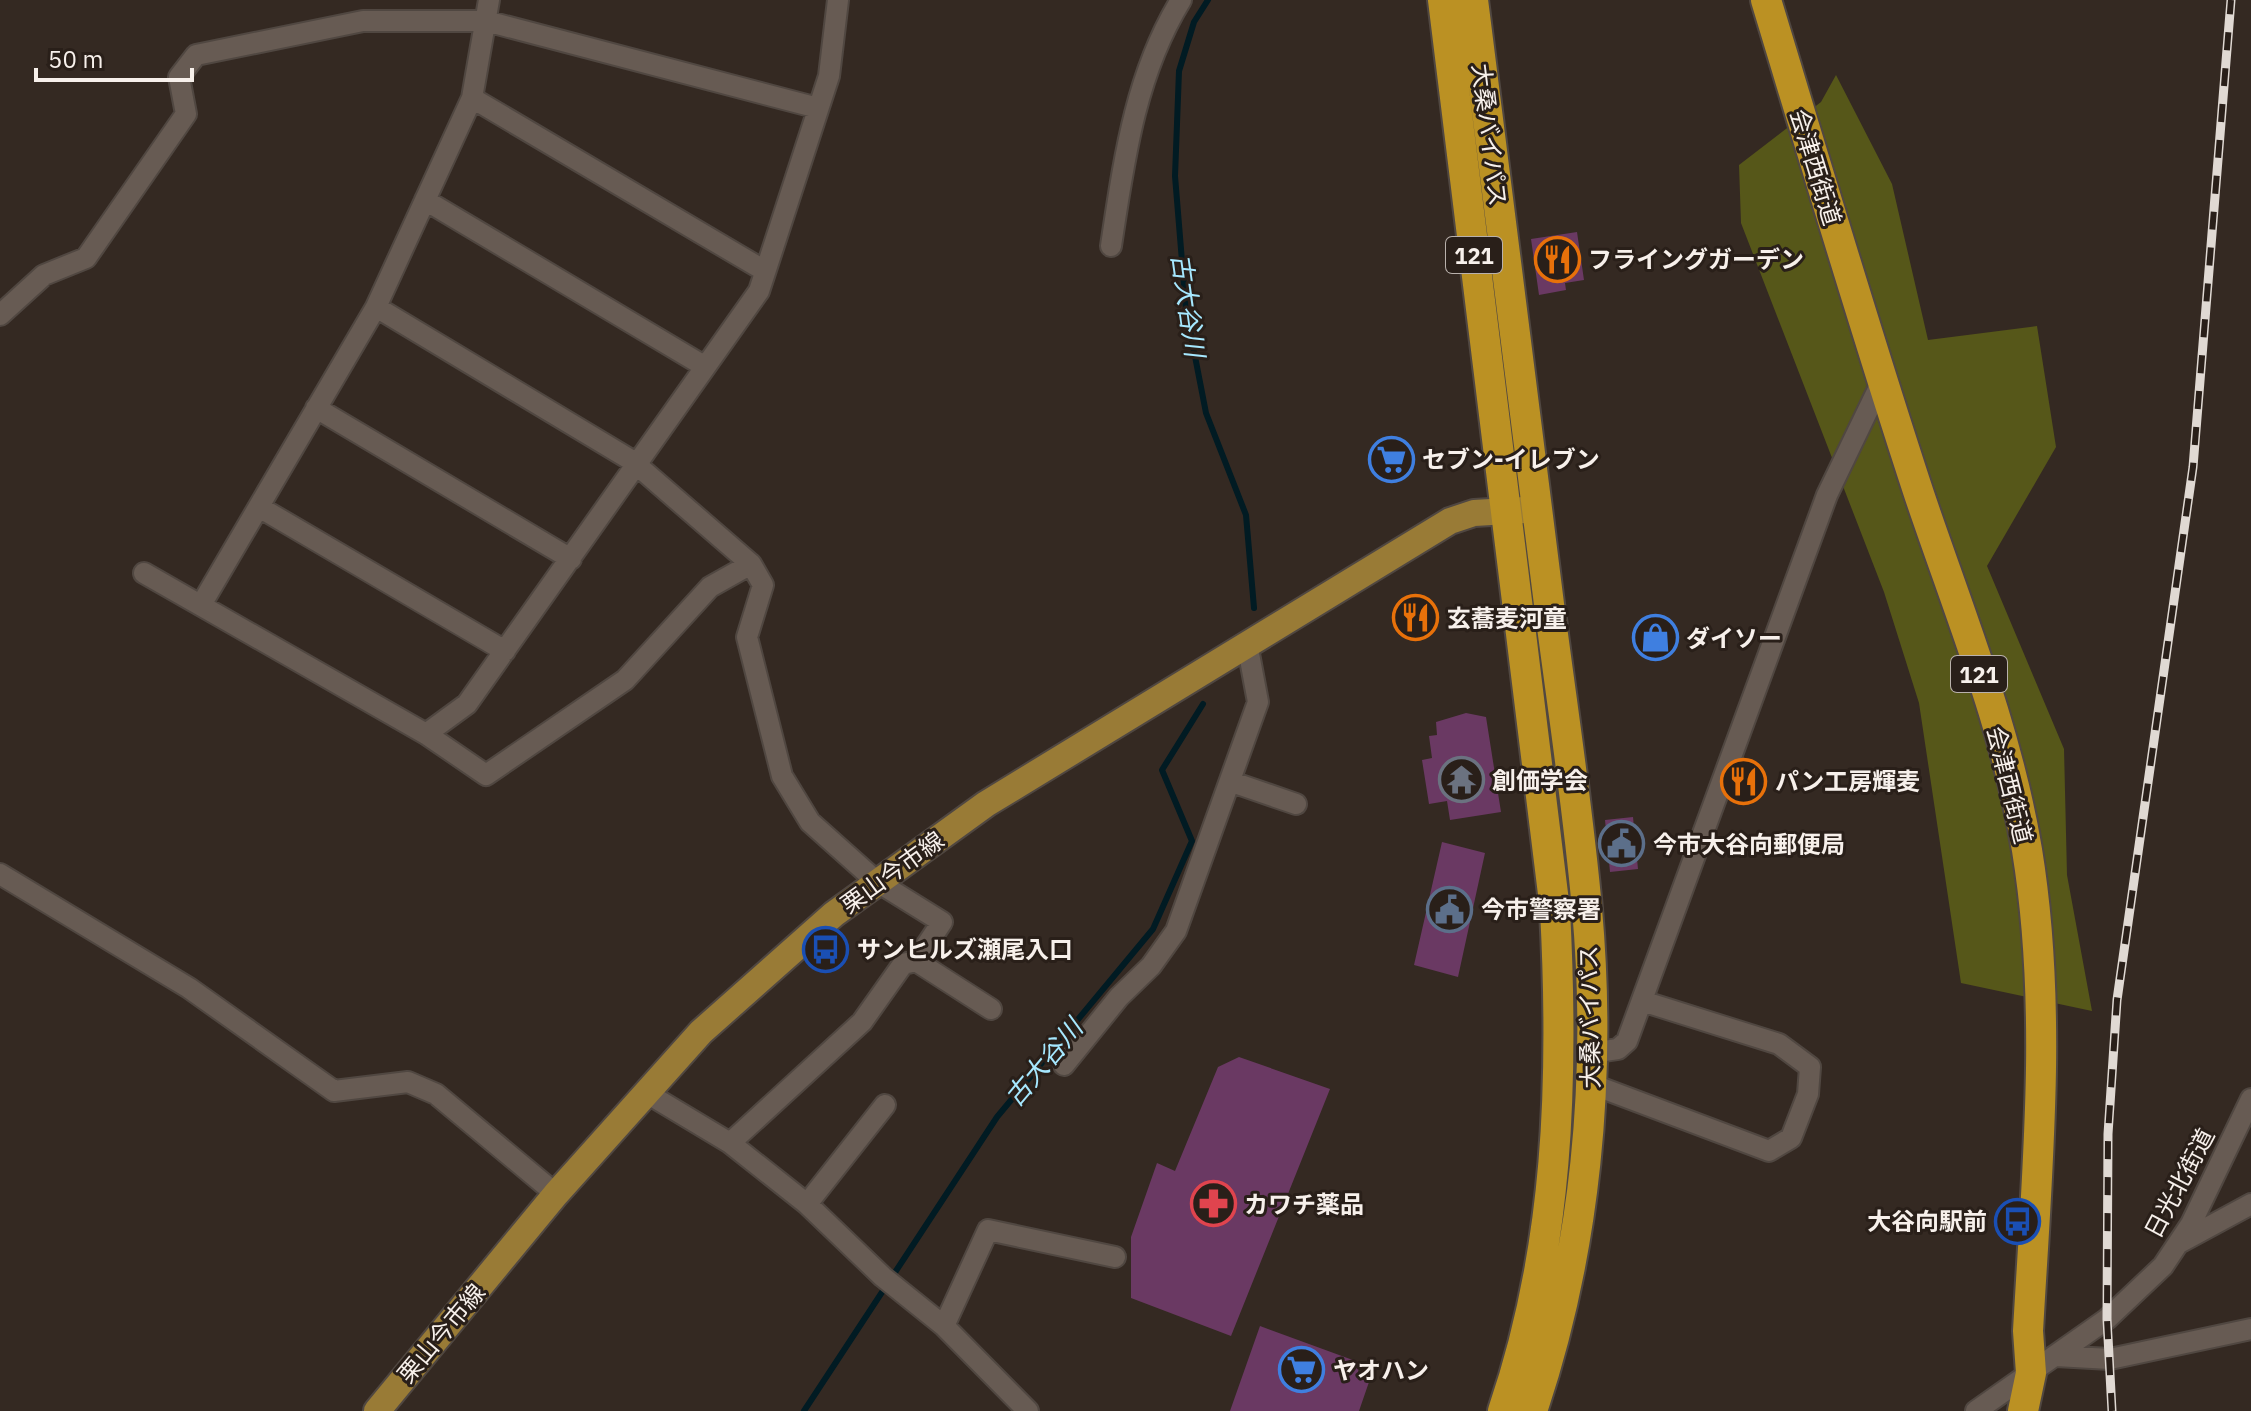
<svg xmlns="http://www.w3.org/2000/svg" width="2251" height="1411" font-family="'IBM Plex Sans','Noto Sans JP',sans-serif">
<rect width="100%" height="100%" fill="#342922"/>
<path fill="#565719" d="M1836 75 1892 184 1928 340 2037 326 2056 447 1987 566 2064 749 2067 875 2092 1011 1961 983 1919 703 1884 592 1741 223 1739 165 1821 102Z"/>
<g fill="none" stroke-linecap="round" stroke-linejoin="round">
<path stroke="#011b23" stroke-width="6" d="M1208 0 1194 22 1179 71 1175 176 1186 310 1206 413 1246 515 1254 608
M804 1411 997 1117 1153 929 1192 841 1162 770 1203 704"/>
</g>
<path fill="#6a3963" d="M1577 232 1584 280 1565 283 1566 290 1539 295 1531 239Z
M1466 713 1486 717 1501 812 1450 820 1447 801 1429 804 1422 760 1432 758 1429 736 1437 735 1436 722Z
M1633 817 1638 869 1610 872 1605 820Z
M1442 842 1485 853 1458 977 1414 965Z
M1239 1057 1330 1089 1231 1336 1131 1298V1237L1157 1163 1175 1171 1218 1067Z
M1260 1326 1361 1363 1356 1377 1369 1382 1359 1411H1230Z"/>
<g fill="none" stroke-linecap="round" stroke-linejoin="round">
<defs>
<path id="minor" d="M472 98 765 271
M425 200 704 366
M1111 246C1124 160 1135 75 1181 0
M376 307 631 460 751 564 763 585 747 637 782 776 810 822 876 881 942 922 916 961 903 964 862 1022 730 1143
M0 315 44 275 86 258 186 114 179 77 196 55 363 21H486L818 108
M316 408 571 559
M259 507 505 651
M144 573 426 734 486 775 625 680 710 587 751 564
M201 605 376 307 472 98 489 0
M426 734 467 704 759 291 829 76 838 0
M1232 782 1296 804
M0 874 189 988 334 1091 408 1082 436 1094 556 1194
M916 961 991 1009
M1591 1053 1618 1049 1627 1041 1827 495 1882 381
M1064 1065 1119 997 1151 966 1176 931 1258 702 1247 643
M1591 1084 1769 1151 1791 1138 1808 1094 1810 1067 1779 1044 1642 1001
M645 1092 730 1143 807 1204 883 1277 944 1326 1028 1411
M807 1204 885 1105
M2181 1242 2251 1204
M944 1326 988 1230 1115 1257
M2056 1356 2110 1359 2251 1329
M1976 1411 2107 1319 2163 1266 2191 1224 2251 1099"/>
<path id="major" d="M377 1411 556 1194 701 1032 834 914 986 804 1450 521 1474 513 1525 510"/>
<path id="highway" d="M1443 0 1555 910C1564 1080 1559 1248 1503 1411
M1473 0C1498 201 1525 402 1549 604 1562 705 1578 807 1587 909 1602 1077 1586 1251 1532 1411
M1766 0C1816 165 1865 330 1919 494 1958 610 2007 728 2027 850 2053 1009 2037 1171 2028 1331L2031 1373 2023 1411"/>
</defs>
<use href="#minor" stroke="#504741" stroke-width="24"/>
<use href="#major" stroke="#504741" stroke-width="30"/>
<use href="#highway" stroke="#504741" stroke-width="34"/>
<use href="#minor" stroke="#675b53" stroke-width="20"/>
<use href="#major" stroke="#997b36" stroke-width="26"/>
<use href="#highway" stroke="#bb9123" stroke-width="30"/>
<defs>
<path id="rail" d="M2112 1411 2107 1319 2108 1134 2117 1000 2193 467 2231 0"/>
</defs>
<use href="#rail" stroke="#e0d9d3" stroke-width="9"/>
<use href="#rail" stroke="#291f19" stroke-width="6" stroke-dasharray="18" stroke-linecap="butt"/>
</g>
<defs>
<symbol id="restaurant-ring" viewBox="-11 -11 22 22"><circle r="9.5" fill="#291f19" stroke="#e8710a" stroke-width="1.5"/><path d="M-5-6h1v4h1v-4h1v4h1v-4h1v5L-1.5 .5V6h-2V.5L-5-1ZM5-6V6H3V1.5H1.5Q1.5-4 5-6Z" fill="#e8710a"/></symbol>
<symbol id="supermarket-ring" viewBox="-11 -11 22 22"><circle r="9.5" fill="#291f19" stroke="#3f7fe0" stroke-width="1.5"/><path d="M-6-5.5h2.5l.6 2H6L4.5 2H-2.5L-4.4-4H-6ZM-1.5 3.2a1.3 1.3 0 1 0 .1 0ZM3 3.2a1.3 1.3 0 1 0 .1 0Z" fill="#3f7fe0"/></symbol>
<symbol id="shop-ring" viewBox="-11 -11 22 22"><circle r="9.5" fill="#291f19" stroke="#3f7fe0" stroke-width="1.5"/><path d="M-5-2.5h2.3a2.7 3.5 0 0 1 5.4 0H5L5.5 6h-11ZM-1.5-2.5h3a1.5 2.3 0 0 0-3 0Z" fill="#3f7fe0"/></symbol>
<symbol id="temple-ring" viewBox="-11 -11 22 22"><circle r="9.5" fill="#291f19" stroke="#6b7280" stroke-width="1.5"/><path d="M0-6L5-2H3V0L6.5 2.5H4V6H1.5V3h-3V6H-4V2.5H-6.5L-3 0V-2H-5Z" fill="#6b7280"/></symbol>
<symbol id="civic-ring" viewBox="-11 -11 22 22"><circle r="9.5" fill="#291f19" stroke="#5c6f8a" stroke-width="1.5"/><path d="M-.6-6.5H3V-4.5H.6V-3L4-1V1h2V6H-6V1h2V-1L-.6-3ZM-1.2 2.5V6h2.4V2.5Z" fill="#5c6f8a"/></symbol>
<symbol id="bus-ring" viewBox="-11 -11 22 22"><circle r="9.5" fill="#291f19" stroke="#1a4fb4" stroke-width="1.5"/><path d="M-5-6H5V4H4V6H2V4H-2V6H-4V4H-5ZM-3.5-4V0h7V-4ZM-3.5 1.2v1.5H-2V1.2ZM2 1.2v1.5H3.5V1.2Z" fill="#1a4fb4"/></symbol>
<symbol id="pharmacy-ring" viewBox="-11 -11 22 22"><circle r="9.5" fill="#291f19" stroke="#e0444e" stroke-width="1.5"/><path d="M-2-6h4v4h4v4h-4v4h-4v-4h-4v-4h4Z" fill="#e0444e"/></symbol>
</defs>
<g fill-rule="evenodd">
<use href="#restaurant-ring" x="1532" y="234" width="51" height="51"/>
<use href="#supermarket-ring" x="1366" y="434" width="51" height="51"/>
<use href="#restaurant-ring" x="1390" y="592" width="51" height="51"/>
<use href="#shop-ring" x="1630" y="612" width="51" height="51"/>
<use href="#temple-ring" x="1436" y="754" width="51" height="51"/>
<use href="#restaurant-ring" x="1718" y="756" width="51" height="51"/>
<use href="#civic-ring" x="1596" y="818" width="51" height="51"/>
<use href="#civic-ring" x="1424" y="884" width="51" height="51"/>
<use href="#bus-ring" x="800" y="924" width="51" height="51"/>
<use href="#pharmacy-ring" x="1188" y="1178" width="51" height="51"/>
<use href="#bus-ring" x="1992" y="1196" width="51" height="51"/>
<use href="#supermarket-ring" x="1276" y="1344" width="51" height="51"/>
</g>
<g text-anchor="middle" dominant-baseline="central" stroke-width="6" stroke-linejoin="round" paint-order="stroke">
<g fill="#291f19" stroke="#b9b1ac" stroke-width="2">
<rect x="1446" y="237" width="56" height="36" rx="6"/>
<rect x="1951" y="656" width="56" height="36" rx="6"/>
</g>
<g font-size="22" font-weight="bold" fill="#f7f0eb">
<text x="1474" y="255">121</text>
<text x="1979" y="674">121</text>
</g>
<g font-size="24" fill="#f7f0eb" stroke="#291f19">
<text transform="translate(1490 135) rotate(83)">大桑バイパス</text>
<text transform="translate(1816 167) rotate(73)">会津西街道</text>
<text transform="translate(2010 785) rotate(76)">会津西街道</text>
<text transform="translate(892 872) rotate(-36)">栗山今市線</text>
<text transform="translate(1589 1017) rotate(-91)">大桑バイパス</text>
<text transform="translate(2179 1183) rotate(-62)">日光北街道</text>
<text transform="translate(441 1333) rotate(-50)">栗山今市線</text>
</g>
<g font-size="24" font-weight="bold" fill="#f7f0eb" stroke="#291f19" text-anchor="start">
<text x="1588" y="259">フライングガーデン</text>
<text x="1422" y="459">セブン-イレブン</text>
<text x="1447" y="618">玄蕎麦河童</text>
<text x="1686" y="638">ダイソー</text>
<text x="1492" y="780">創価学会</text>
<text x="1775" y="781">パン工房輝麦</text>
<text x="1653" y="844">今市大谷向郵便局</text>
<text x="1481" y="909">今市警察署</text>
<text x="857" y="949">サンヒルズ瀬尾入口</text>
<text x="1244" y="1204">カワチ薬品</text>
<text x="1987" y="1221" text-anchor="end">大谷向駅前</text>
<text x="1333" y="1370">ヤオハン</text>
</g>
<g font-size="26" font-style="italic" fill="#a6e8ff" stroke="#291f19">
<text transform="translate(1189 305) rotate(82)">古大谷川</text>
<text transform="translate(1043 1062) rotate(-50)">古大谷川</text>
</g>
</g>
<path d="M36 68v12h156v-12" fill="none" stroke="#f7f0eb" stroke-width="4"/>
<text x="48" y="68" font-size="24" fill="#f7f0eb" stroke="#291f19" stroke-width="6" paint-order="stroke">50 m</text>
</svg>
